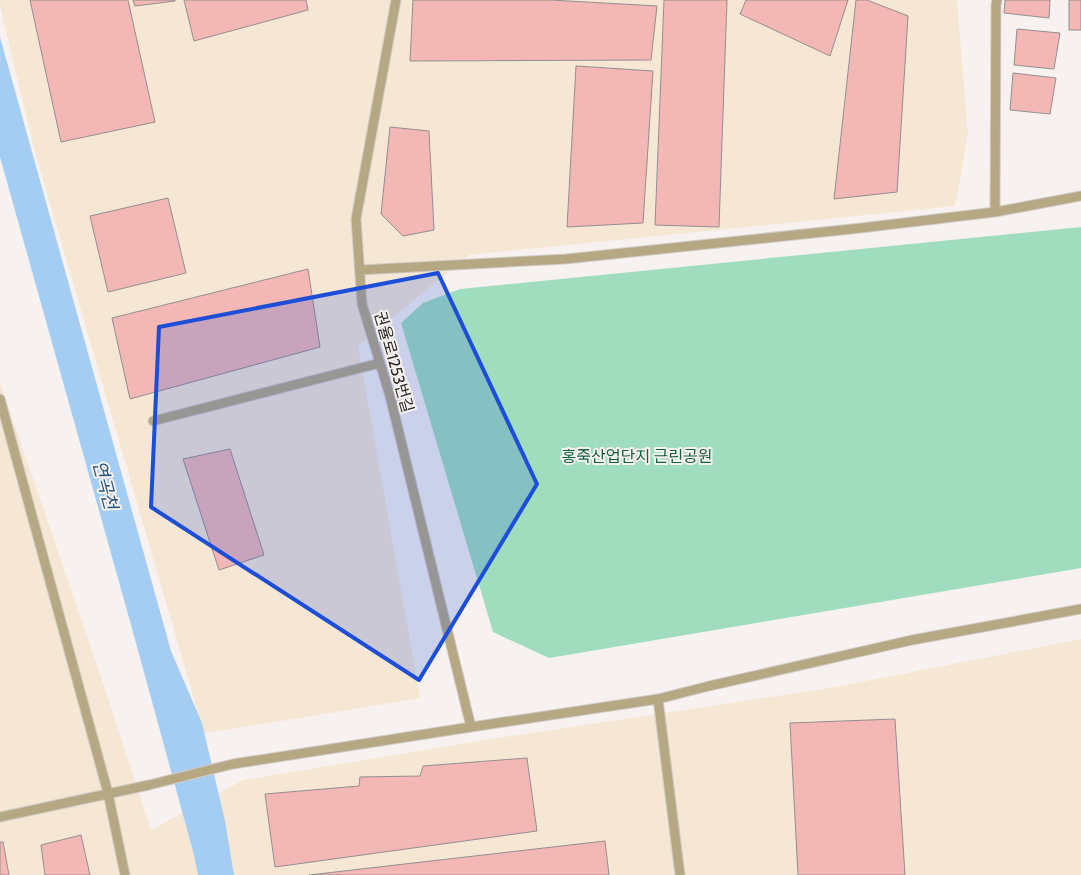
<svg xmlns="http://www.w3.org/2000/svg" width="1081" height="875" font-family="Cabin,'Noto Sans KR',sans-serif">
<rect width="100%" height="100%" fill="#f7f2ef"/>
<path fill="#f6e7d4" d="M0 0H957L968 135 955 206 469 255 358 346 420 698 300 718 204 733 35 152 0 6Z
M0 382 102 680 151 830 243 780 504 737 830 688 1081 639V875H0Z"/>
<path fill="#9fddbe" d="M1081 227V568L549 658 493 632 401 323 423 303 460 289Z"/>
<path fill="#a4cdf3" d="M0 37 171 651 202 723 225 821 234 875H198L194 855 133 632 0 157Z"/>
<path fill="#f3b8b6" stroke="#948e8e" d="M30 0H128L155 122 61 142Z
M133 0H175V1L135 6Z
M184 0H306L308 10 194 41Z
M413 0H551L657 6 651 60 410 61Z
M664 0H727L719 227 655 225Z
M746 0H848L830 56 740 14Z
M856 0H867L908 16 897 192 834 199Z
M1005 0H1050L1049 18 1004 13Z
M1069 0H1081V30H1069Z
M1017 29 1060 33 1054 69 1014 65Z
M576 66 653 71 643 223 567 227Z
M1013 73 1056 78 1050 114 1010 110Z
M390 127 429 131 434 230 403 236 381 214Z
M168 198 186 273 108 292 90 216Z
M308 269 320 347 130 399 112 318Z
M230 449 264 555 219 570 183 459Z
M895 719 905 875H798L790 723Z
M527 758 537 831 275 867 265 794 359 786 360 777 420 776 423 766Z
M81 835 90 875H45L41 845Z
M605 841 609 875H309Z
M0 842H3L9 875H0Z"/>
<g fill="none" stroke-linecap="round" stroke-linejoin="round">
<defs>
<path id="service" d="M396 0 356 219 362 304 390 396 471 727
M995 212 996 5 997 0
M360 270 566 259 861 228 995 212 1081 196
M0 399 108 793 125 875
M153 421 380 363
M658 699 680 875
M0 817 149 785 233 764 471 727 658 699 709 686 912 640 1081 609"/>
</defs>
<use href="#service" stroke="#d2cdcb" stroke-width="11"/>
<use href="#service" stroke="#b7a884" stroke-width="9"/>
</g>
<path fill="#1d4ed8" fill-opacity="0.2" stroke="#1d4ed8" stroke-width="4" stroke-linejoin="round" d="M438 273 537 484 419 680 151 507 159 327Z"/>
<g text-anchor="middle" dominant-baseline="central" stroke-width="4" stroke-linejoin="round" paint-order="stroke">
<g font-size="16" fill="#292726" stroke="#f7f2ef">
<text transform="translate(394 362) rotate(74)">권율로1253번길</text>
</g>
<g font-size="16" fill="#135f42" stroke="#f7f2ef">
<text x="637" y="456">홍죽산업단지 근린공원</text>
</g>
<g font-size="18" font-style="italic" fill="#255781" stroke="#f7f2ef">
<text transform="translate(105 485) rotate(75)">연곡천</text>
</g>
</g>
</svg>
